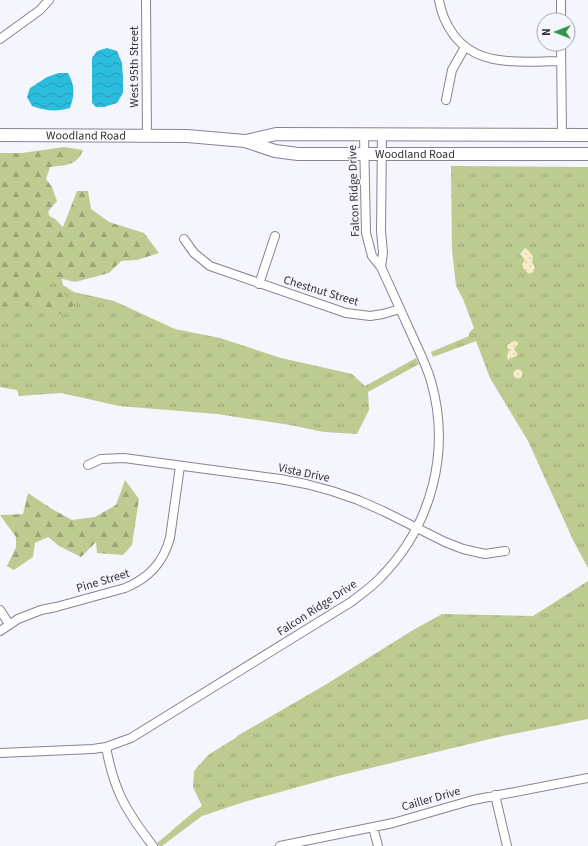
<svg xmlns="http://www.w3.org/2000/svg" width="588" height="846" font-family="'Source Sans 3',sans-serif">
<defs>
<pattern id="grass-tufts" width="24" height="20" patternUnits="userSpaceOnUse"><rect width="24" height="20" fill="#bccb8f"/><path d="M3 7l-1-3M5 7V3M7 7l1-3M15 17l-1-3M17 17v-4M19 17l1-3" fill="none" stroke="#99a576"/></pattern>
<pattern id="forest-firs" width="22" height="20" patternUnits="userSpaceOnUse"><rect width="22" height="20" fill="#bccb8f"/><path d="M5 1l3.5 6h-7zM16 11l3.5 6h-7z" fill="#99a576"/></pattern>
<pattern id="sand-dots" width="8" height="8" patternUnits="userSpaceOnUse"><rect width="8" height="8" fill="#f6ecc7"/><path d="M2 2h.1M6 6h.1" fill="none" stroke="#d3cbac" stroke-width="1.8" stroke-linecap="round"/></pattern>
<pattern id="water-waves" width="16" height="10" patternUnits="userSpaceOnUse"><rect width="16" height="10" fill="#2cbdde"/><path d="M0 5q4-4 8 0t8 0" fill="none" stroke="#269ab5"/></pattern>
</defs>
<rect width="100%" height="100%" fill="#f5f5fe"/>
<path fill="url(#grass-tufts)" d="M0 159 38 160 63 285 74 292 114 301 175 329 220 338 281 358 352 374 365 386 416 358 419 364 368 392 369 410 357 434 324 432 290 425 217 414 119 406 61 393 19 396 17 390 0 387Z
M451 166 588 167V568L573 540 528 441 490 378 476 341 433 357 431 352 469 336V333L474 328 463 299 456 286 452 250Z
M588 581V719L498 737 338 776 244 802 202 816 162 846H159L157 843C172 831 186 817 202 806L193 787 194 771 208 755 237 737V736L325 685 413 630 442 614 533 616Z"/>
<path fill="url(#forest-firs)" d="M64 147 83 150C77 166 65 165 50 167L46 179 52 187 57 201 46 214 55 219 63 227 77 191H88L91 209 109 222 144 233 159 253 137 260 121 261 109 273 75 282 50 276 37 287 58 291 76 302 64 315 42 306H1L0 304V153H22Z
M125 480 139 499 132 545 123 555 97 553 96 542 81 557 59 546 48 537 35 543 33 557 14 570 7 566 16 547V537L0 515 23 514 28 493 52 509 72 520 95 517 116 505Z"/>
<path fill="url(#sand-dots)" d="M525 248 528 250 533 256 532 262 535 267 534 271 530 274C526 273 523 268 522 264L525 260 520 254Z
M514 341 518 342V344L514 349 518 355 508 360 507 356 509 350 507 347V345Z
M513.5 374a4.5 4.5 0 1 1 9 0a4.5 4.5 0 1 1-9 0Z"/>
<path fill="url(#water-waves)" d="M107 48 117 51 122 63 123 78V93L117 103 104 107H96L92 103V58L97 51Z
M59 73H68C75 86 75 94 70 108 58 112 45 111 32 106L27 97 30 88 47 77Z"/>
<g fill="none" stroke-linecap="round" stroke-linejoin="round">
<defs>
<path id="street" d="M146 0 147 135
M439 0C441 13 446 24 453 34 478 69 524 61 561 61
M561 0V20
M0 39 40 10 49 0
M561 44 562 135
M446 100 452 70 465 47
M184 239 194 253 210 266 346 313 370 316 383 314 400 309
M381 267 383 253 381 231 382 135
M259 284 275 236
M88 465 101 459 124 458 280 479 306 484 332 491 358 500 383 511 445 542 463 549 485 554 505 551
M0 610 9 624
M0 631 18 619 41 610 56 607 125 588C149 578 163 563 170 538L180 466
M106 747C114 791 126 811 153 846
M0 753 93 749 106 747 131 738 351 602C361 594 372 587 381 577 432 525 451 451 431 381 426 364 418 349 411 333 401 311 391 289 381 267L372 256 366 233 364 135
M495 795 507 846
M373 827 378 846
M280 846 393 823 473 800 588 778"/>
<g id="secondary">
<path id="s1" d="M0 135 187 136 245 141 275 151 298 154H588"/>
<path d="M246 141 276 134 588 135"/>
</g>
</defs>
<use href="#street" stroke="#858492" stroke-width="10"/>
<use href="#secondary" stroke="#858492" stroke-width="14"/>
<use href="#street" stroke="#fff" stroke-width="8"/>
<use href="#secondary" stroke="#fff" stroke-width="12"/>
</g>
<g text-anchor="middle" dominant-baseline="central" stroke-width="3" stroke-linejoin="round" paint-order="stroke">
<g font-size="12" fill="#303035" stroke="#f5f5fe">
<text transform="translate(134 67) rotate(-90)">West 95th Street</text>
<text stroke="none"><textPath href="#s1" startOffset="86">Woodland Road</textPath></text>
<text stroke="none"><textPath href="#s1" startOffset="417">Woodland Road</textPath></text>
<text transform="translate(354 191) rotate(-92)">Falcon Ridge Drive</text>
<text transform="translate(321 291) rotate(17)">Chestnut Street</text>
<text transform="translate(304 473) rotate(12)">Vista Drive</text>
<text transform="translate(103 581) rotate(-17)">Pine Street</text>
<text transform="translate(317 608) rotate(-33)">Falcon Ridge Drive</text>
<text transform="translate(431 799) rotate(-16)">Cailler Drive</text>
</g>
</g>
<g transform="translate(556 32) rotate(270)"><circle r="19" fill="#f5f5fe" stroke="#a6a6ae"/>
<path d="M0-3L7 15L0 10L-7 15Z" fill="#35974b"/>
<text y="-6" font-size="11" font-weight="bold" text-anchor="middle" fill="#303035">N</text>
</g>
</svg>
